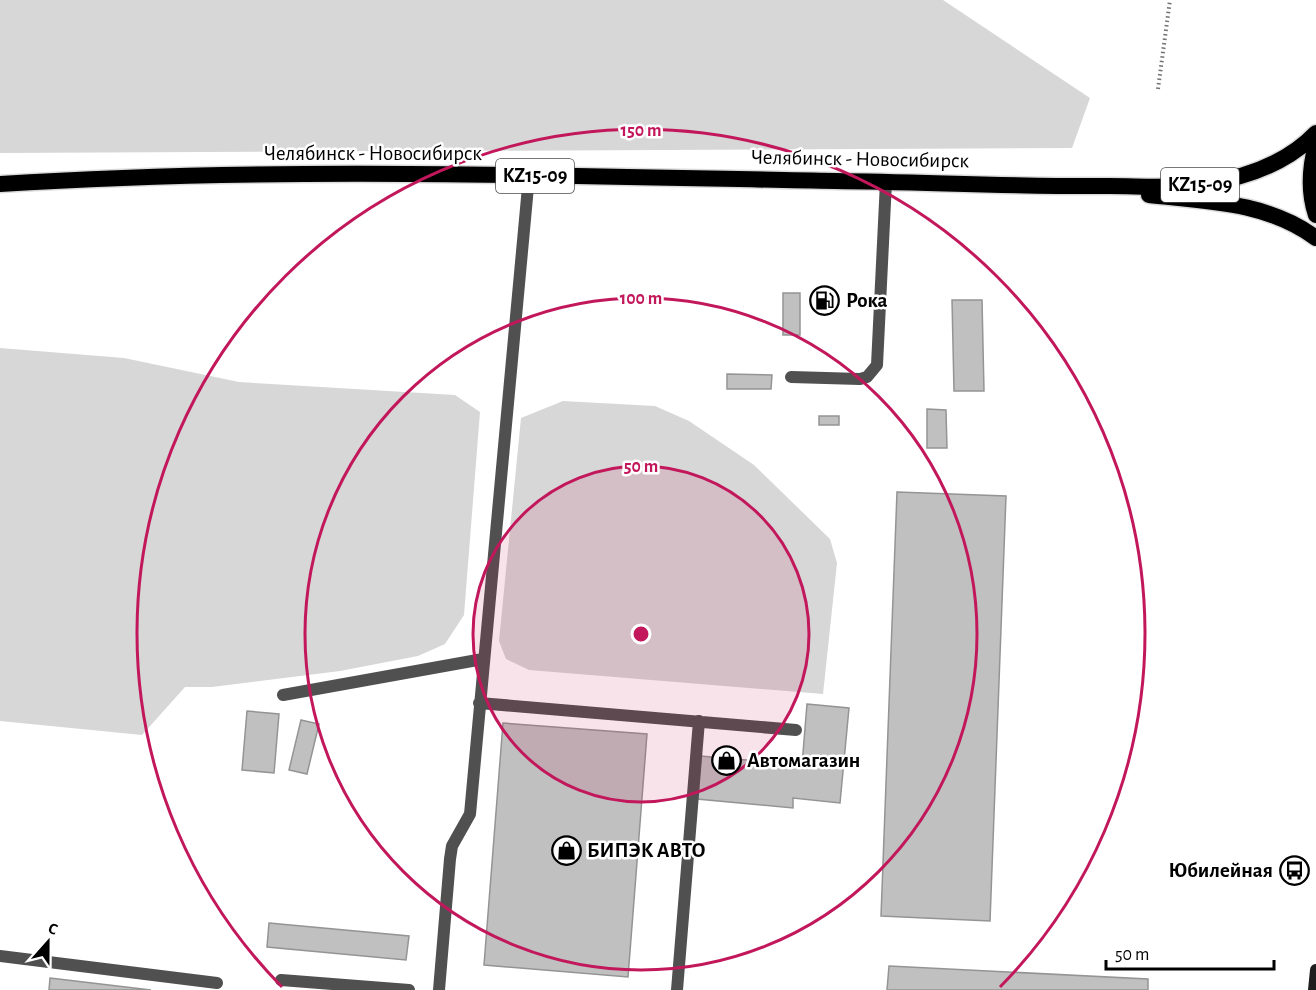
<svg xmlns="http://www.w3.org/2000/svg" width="1316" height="990" font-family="'Alegreya Sans',sans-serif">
<rect width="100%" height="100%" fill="#fff"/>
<path fill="#d7d7d7" d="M0 0H943L1090 98 1072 148 0 153Z
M0 348 124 358 239 382 455 395 480 412 464 615 445 644 418 656 340 671 212 687H185L142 735 0 721Z
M563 401 655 406 689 421 754 465 830 539 837 563 823 694 529 670 506 659 499 641 521 418Z"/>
<path fill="#c0c0c0" stroke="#949494" stroke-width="1.5" d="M783 293H800V335H783Z
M952 300H982L984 391H954Z
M727 374 772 375 771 389H727Z
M927 409 946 410 947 448H927Z
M819 416H839V425H819Z
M897 492 1006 496 990 921 881 916Z
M807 704 849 708 840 803 793 798V808L697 799 701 756 802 765Z
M247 711 279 714 274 773 242 770Z
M301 720 319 724 307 774 289 770Z
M503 723 647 734 628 977 484 965Z
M269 923 409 936 406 960 267 947Z
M889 966 1148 979V990H887Z
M50 978 151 990H49Z"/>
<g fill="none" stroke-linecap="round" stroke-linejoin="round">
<defs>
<path id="trunk" d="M1316 144C1310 167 1308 192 1316 215
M0 184C278 166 558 176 835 181 927 182 1018 187 1110 186 1140 186 1173 189 1203 184 1245 178 1286 164 1316 133
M1149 195C1206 201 1268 202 1316 238"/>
</defs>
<use href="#trunk" stroke="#dbdbdb" stroke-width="19"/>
<path stroke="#727272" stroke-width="4" stroke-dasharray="1.5 3" stroke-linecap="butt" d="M1158 89 1170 0"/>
<path stroke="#505050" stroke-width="12" d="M791 377 860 379 867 377 877 365 886 182
M283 695 483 659
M479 703 796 730
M0 956 217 983
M281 980 409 990
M439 990 450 859 452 846 470 814 529 176
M677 990 699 721"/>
<path stroke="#1d1d1d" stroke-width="12" d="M1314 990 1316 970"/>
<use href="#trunk" stroke="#000" stroke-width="16"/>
</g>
<circle cx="641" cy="634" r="168" fill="#c2185b" fill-opacity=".12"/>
<g fill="none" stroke="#c2185b" stroke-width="3">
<circle cx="641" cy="634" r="168"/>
<circle cx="641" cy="634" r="336"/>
<path d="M282 987A504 504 0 1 1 1000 987"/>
</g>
<defs>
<symbol id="fuel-ring" viewBox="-11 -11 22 22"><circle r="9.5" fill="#fff" stroke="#000" stroke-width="1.5"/><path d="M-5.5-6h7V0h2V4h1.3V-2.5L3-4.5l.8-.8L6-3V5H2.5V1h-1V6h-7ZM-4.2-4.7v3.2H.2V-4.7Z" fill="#000"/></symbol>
<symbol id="shop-ring" viewBox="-11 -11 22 22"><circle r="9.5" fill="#fff" stroke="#000" stroke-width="1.5"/><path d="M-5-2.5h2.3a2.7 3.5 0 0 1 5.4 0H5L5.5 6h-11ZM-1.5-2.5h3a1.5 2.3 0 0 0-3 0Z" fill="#000"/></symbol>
<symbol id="bus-ring" viewBox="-11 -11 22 22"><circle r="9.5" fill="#fff" stroke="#000" stroke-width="1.5"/><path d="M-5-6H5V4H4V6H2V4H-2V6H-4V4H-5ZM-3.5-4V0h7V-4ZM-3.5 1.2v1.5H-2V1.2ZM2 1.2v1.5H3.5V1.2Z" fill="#000"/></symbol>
</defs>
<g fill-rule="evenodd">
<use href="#fuel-ring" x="808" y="284" width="33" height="33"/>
<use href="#shop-ring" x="710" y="744" width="33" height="33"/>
<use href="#shop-ring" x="550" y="834" width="33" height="33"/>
<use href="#bus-ring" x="1278" y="854" width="33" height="33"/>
</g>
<g text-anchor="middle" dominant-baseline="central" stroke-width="5" stroke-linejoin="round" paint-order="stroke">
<g fill="#fff" stroke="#4c4c4c" stroke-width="1.5">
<rect x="496" y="159" width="78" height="34" rx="4.5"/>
<rect x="1161" y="168" width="78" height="34" rx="4.5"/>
</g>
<g font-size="20" font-weight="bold" fill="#000">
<text x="535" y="176">KZ15-09</text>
<text x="1200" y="185">KZ15-09</text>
</g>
<g font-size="21" fill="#000" stroke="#fff">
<text x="373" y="153">Челябинск - Новосибирск</text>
<text transform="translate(860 159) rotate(1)">Челябинск - Новосибирск</text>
</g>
<g font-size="21" font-weight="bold" fill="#000" stroke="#fff" text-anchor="start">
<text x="846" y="300">Рока</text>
<text x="747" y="760">Автомагазин</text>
<text x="587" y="850">БИПЭК АВТО</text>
<text x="1273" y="870" text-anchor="end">Юбилейная</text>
</g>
</g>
<circle cx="641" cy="634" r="9" fill="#c2185b" stroke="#fff" stroke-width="3"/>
<g font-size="18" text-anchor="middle" font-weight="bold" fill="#c2185b" stroke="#fff" stroke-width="5" stroke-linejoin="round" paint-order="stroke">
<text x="641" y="136">150 m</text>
<text x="641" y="304">100 m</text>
<text x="641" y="472">50 m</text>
</g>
<g transform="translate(48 942) rotate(21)" stroke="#ffffff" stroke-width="4.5" paint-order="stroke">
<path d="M0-4.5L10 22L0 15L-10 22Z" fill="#000000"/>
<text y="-9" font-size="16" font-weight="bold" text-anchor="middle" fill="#000000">С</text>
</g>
<path d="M1106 960v9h168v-9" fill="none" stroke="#000000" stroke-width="3"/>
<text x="1115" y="960" font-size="18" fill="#000000" stroke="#ffffff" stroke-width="4.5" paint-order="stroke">50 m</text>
</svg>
